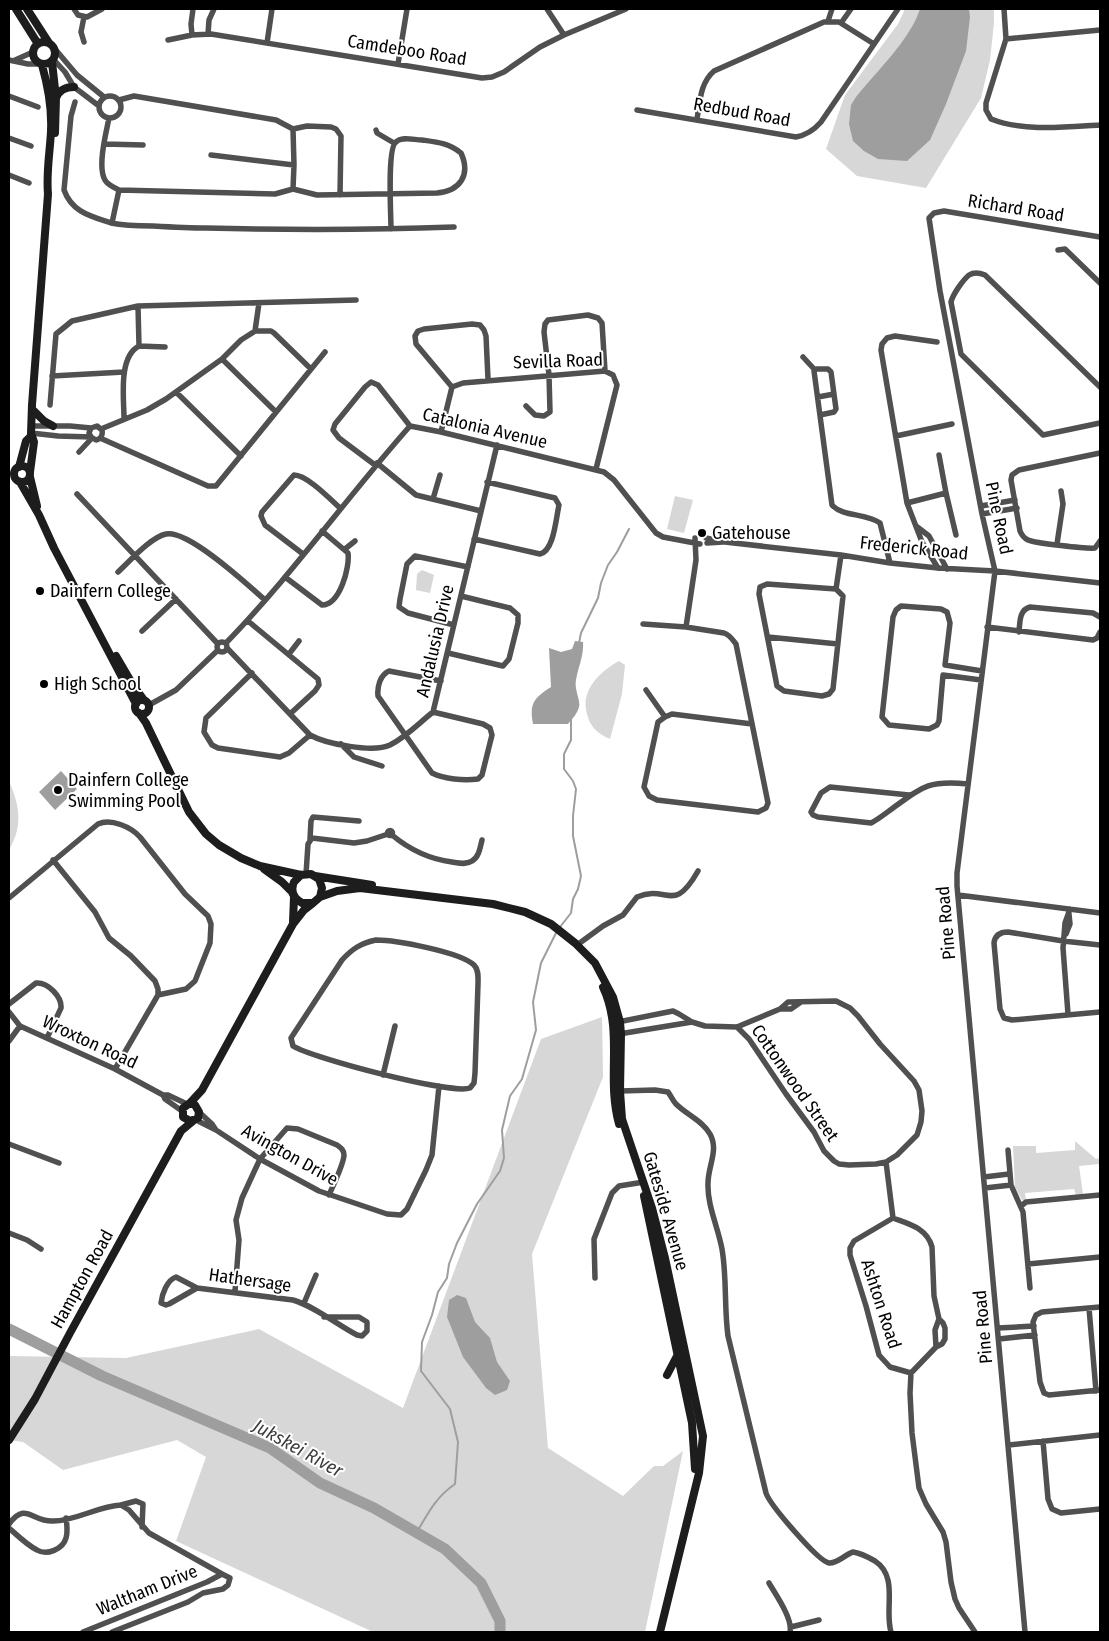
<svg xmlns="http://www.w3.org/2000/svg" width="1109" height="1641" font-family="'Fira Sans Condensed',sans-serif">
<rect width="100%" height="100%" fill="#fff"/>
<path fill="#d7d7d7" d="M905 9H994V23L990 60 981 98 926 188 857 176 826 149 845 95 898 24Z
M675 496 693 500 684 533 667 529Z
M422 570 434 575 430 593 416 590 417 574Z
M619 661 625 665 622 694 610 739C598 734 590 727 587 714 580 691 599 672 619 661Z
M9 781C20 806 23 826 9 850Z
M602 1017 603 1077 532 1254 548 1448 623 1496 654 1466H663L683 1451 645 1632H373L176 1541 206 1457 177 1440 63 1470 23 1442 9 1440V1356L126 1358 259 1329 403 1408 541 1039Z
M1075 1141 1096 1159 1100 1158V1164L1079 1166 1083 1194 1076 1195 1074 1189 1025 1193 1026 1200H1022L1015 1187 1013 1146H1036V1153L1075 1150Z"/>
<path fill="#9e9e9e" d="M920 9H969L970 17 966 51 946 104 930 140 907 161 878 159 864 151 853 141 849 124 851 105 856 97C876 72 910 40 920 9Z
M575 641 583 642C584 656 578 667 576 680 574 690 581 701 579 707 577 714 573 718 568 724H533C529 703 534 698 551 687L549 648 561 652 572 649Z
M61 771 77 789 55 810 39 792Z
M457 1295 466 1298 475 1322 490 1338 497 1362 510 1381 507 1390 495 1395 486 1388 463 1357 447 1317 449 1300Z"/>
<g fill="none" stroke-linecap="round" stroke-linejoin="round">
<path stroke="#9e9e9e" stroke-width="2" d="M579 643 581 633 598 598 601 583 608 565 617 552 629 529
M560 927 571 913 573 899 578 889 581 876 573 836V816L576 789 573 781 564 769V754L571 740V719
M417 1532C428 1513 436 1497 455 1484L458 1442 450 1409 421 1371 422 1342 432 1315 438 1292 447 1278 449 1264 457 1243 477 1204 500 1171 504 1158 502 1130 510 1096 522 1079 536 1030 533 1002 541 963 557 931"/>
<path stroke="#9e9e9e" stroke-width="11" d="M9 1329 102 1376 270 1448 320 1483 374 1508 445 1549 481 1583 500 1621V1632"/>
<path stroke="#505050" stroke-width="5.5" d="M74 9 78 15 87 17 102 9
M547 9 564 35
M1004 9 1006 39 986 103V110L991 119C1024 132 1066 127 1100 125
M84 17 81 32 84 42
M828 21 832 9
M841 23 851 9
M208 34 209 20 214 9
M192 35 191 24 193 9
M1006 39 1100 30
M168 40 192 35 211 34 482 78 492 77 504 72 540 47 564 35 626 9
M267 43 272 9
M55 49 77 75 104 97
M9 60 28 64H40
M54 60 65 72 74 87 99 106
M13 61 33 52
M398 64 407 9
M99 107a11 11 0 1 1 22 0a11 11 0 1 1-22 0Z
M9 96 38 107
M119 100 134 96 276 120 293 129 307 126 331 127 336 129 341 136 340 195
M75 102 71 116 64 190C72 212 90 216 111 223 125 226 139 226 153 226 170 227 188 228 206 228 289 230 371 230 454 227
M637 110 796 137C807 135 814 130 821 122L898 9
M109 118C106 133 98 164 104 178 106 184 113 187 119 190L275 194 293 189 317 195 437 193C460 191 471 175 461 153 449 143 437 142 422 140 414 140 402 136 396 142 387 148 391 215 391 229
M697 119C700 102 700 83 714 71L824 22H839L874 44
M376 130 377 133 394 143
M9 138 31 146
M105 144 143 145
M211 155 294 165
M9 175 29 183
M293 189 294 165 293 129
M112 223 119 190
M1058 250 1065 249 1100 283
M138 306 139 346
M255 331 259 303
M937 342 895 336 887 338 882 344 881 350 907 503 922 542 938 568
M803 357 815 370
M222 359 276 412
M52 376 124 372
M452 387 416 344 415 336 418 331 424 329 472 324 480 325 484 330 486 336 488 379
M1100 387 985 275C980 273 974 272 969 275 963 280 953 294 951 302L961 354 1043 435 1100 423
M176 392 241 456
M818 397 834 394
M50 405 56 334 72 321 138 306 356 300
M526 406 535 415 544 416 550 412 549 375 544 332 545 324 548 320 588 315 598 318 602 323 605 371
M820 415 834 412 836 409 831 372 828 369H816L814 371 832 505C843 517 866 513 880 523L890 563
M124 418C124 398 118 357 139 346L165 347
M32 426H70L91 428 97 426 102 430C103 435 101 439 96 440L91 437 89 433 91 428
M410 426 441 432 604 472 614 480 656 533 663 537 700 544
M101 429 147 410 166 399 222 359 241 340 255 331H271L274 333 311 369
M441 432 452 387 463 383 605 371 613 375 617 385 596 469
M31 433 58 436 91 437
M896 436 952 424
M100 438 208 486H216L325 352
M79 452 92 438
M1100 453 1019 470 1012 475 1011 480 1020 531C1022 536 1024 538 1028 540 1034 543 1087 549 1095 548L1100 541
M939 455 946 493 956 535
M377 463 416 495 481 511
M375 465 339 438 333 430 335 424 365 387 371 382 378 385 410 426
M77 494 218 644
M433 499 440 475
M907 503 946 493
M981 506 1015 500
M982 514 1017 508
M916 526 929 536 947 569
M706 538 725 542 841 555 890 563 938 568 995 571 1100 583
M474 539 540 554C554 551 556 518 559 505L555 498 487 482
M707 543 723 542
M1057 544 1063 504 1061 491
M345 549 355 541
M303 554 265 525 261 516 262 512 294 475C307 475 330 499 340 508
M118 572C130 561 151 537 166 534 188 529 248 585 265 600
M285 577 322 605C340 605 350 567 348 553L322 531
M767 584 836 589 843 596 833 689 829 694 822 696 784 691 777 686 759 594 760 587Z
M836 589 841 555
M248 621 318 679 319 685 315 691 291 713
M643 624 686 627 724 633C730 635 732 639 736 644L768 803 766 808 758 812 657 800 649 796 644 787 658 722 665 717 672 714 752 724
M454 625 408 613 399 607 400 599 407 564 415 556 468 567
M686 627 696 560 695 538
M987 627 1093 640 1097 638 1100 632
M142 631 176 599
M1019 632C1020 622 1019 610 1030 607L1093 613 1100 617
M768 637 838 644
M217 647a5 5 0 1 1 10 0a5 5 0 1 1-10 0Z
M226 643C292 575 347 497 410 426
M227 648 310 735C326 744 373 753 390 745 406 737 419 723 433 712L497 445
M448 653 503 666 509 659 518 623V615L510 608 461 596
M289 654 299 641
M252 673 206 718 204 732 212 745 218 748 280 757 289 753 310 735
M981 680 943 675 939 721 937 725 929 729 889 725 882 717 893 617 896 610 901 606 941 609 947 612 950 623 945 665 982 671
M646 690 665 717
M149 705 176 690 218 650
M433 712 483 724 490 728 492 735 482 775 478 779C464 781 444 779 432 773L378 696C377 687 380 675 389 671L441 681
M341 744 354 757 382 766
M909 795 830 787 821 793 811 812 813 815 818 817 871 823C879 819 886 813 893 808 923 786 930 780 968 784
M387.5 833a2.5 2.5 0 1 1 5 0a2.5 2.5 0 1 1-5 0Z
M392 835C410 850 429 859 452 862 459 863 466 865 472 861 479 857 480 848 482 840
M310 839 311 821 313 817 359 821
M53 860 95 912 109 938 131 956 155 981 158 989V995L115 1069
M306 874 308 844 312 838 354 843 367 841 388 834
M958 895 1100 913
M9 898 98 824C111 818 131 827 140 837L185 894 208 916 211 924 210 943 195 981 186 989 158 995
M1066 934 1070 924 1069 914
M376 940C396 940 460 952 474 965 479 970 478 977 478 984L475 1073 474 1083 470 1088C452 1095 312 1058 293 1046L291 1038 342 960C352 949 361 943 376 940Z
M577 945 603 926 623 915 637 897C668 884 673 915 698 871
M1100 945 1063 941 1008 932C1000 932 995 935 994 943L1000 1009 1004 1018 1012 1020 1100 1012
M9 1004 36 983C48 982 62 997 61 1008L47 1038
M780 1009H791L801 1002
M9 1012 20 1026 115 1069 163 1095 165 1099 182 1111
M1068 1014 1063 948 1065 923 1070 909
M618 1022 673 1011 679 1014 692 1022
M619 1034 692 1022 705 1026 737 1027 780 1009 788 1002 836 1001 850 1008 858 1016 880 1044 914 1081 919 1090 922 1111 921 1122 917 1135 897 1155 886 1162 876 1164 849 1165 839 1164 834 1161 824 1151 814 1132 786 1094 749 1039 737 1027
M9 1041 20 1026
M383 1075 395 1026
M620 1091 655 1090 668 1092C671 1096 673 1101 676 1104 687 1115 703 1121 710 1134 719 1150 708 1166 708 1183 707 1205 718 1227 722 1249 727 1278 724 1307 728 1336L766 1493C770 1505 818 1561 829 1563 837 1564 846 1554 853 1552 861 1553 868 1557 875 1561 899 1577 884 1609 891 1632
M163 1095H168L187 1104
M199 1112 212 1124 216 1130
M196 1120 216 1130 260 1159 319 1191 387 1214 401 1215 407 1209 426 1170 432 1155 439 1086
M9 1144 59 1163
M1008 1150 1011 1185 1023 1212 1030 1288
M886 1162 893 1218
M984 1177 1009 1174
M985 1188 1011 1185
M1021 1206 1026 1202 1100 1195
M893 1218C909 1224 927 1228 932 1247L934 1296 939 1319 943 1323 945 1328V1339L942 1344 936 1347 911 1373 910 1393 912 1433 919 1488 926 1504 943 1532 946 1542 951 1582 955 1599 959 1608 975 1632
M893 1218 854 1241 850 1248V1255L866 1306 879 1355 890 1367 911 1373
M9 1233 27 1240 41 1249
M1028 1264 1100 1257
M595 1278 594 1239 612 1193 619 1186 644 1182
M197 1288 169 1304 166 1305 161 1303C162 1294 167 1280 176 1277L197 1288 293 1300C316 1307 336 1324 357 1335L362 1336 367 1331V1322L359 1317H324
M235 1292 239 1240 236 1220 242 1198 260 1159 287 1128 298 1129 337 1145C341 1148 344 1150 344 1155 344 1163 333 1186 329 1195
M304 1303 316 1275
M1100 1307 1042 1312 1036 1315 1033 1322 1040 1382 1044 1393 1049 1395 1100 1390
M1089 1308 1096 1391
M998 1328 1034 1326
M999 1339 1035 1335
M936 1347 935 1330 939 1319
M1043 1441 1048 1499 1052 1509 1061 1513 1100 1509
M1009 1445 1100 1435
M121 1505 136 1501 143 1504 142 1527
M9 1524C26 1501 32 1522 53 1521 76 1521 98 1506 121 1505L129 1510 149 1533 222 1574
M9 1528C18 1536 27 1545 37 1550 47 1556 63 1549 66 1538 68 1532 67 1525 66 1518
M769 1583C776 1595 793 1619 790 1632
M791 1627 819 1620
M83 1632 207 1582 222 1574 230 1578 228 1585 223 1589 203 1593 188 1602 112 1632
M1025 1632 957 886V873L995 571 982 514 940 291 929 218 934 213 944 211 1100 237"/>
<path stroke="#1d1d1d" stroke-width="8" d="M16 9 38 44
M27 9 49 43
M33 53a11 11 0 1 1 22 0a11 11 0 1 1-22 0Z
M52 62 56 98 55 133
M56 98C59 90 65 87 74 87
M32 409 44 421 53 426
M14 474a8 8 0 1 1 16 0a8 8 0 1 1-16 0Z
M19 467 26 441 31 436
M30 472 34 442 31 433 32 405 48 194C46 173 50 152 51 131 52 109 48 86 42 65
M30 477 37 506
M20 482 39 515 54 548 136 704
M116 656 133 685 144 700
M135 707a7 7 0 1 1 14 0a7 7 0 1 1-14 0Z
M139 713 146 723 189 812 206 834 219 845 241 858 260 866 301 875 311 874 319 879 322 888 320 897 313 903H302C293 898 290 891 294 882L301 875
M264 869 282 882 292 892
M315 876 372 885
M320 897 337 891 360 888 493 904 525 912 551 924 575 943 595 963 613 997 620 1022 621 1034 620 1091 622 1119 652 1208 665 1258 703 1436 699 1473 660 1632
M293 922 294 897
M603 987C624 1032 606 1077 619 1124
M190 1103 195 1105 199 1112 198 1118 190 1121 183 1117V1108L190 1103 202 1090 293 924 304 910 313 903
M644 1196 692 1423 695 1469
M667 1375 677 1356
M9 1440 35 1399 70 1333 181 1131 193 1121"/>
</g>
<g fill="#000" stroke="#fff" stroke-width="2">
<circle cx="702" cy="533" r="5"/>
<circle cx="40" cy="591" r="5"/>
<circle cx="44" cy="684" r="5"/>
<circle cx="58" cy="790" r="5"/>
</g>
<g text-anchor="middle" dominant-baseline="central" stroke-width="4" stroke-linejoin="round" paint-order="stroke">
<g font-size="18" fill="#000" stroke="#fff">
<text transform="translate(407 50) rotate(9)">Camdeboo Road</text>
<text transform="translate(742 112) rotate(10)">Redbud Road</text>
<text transform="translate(1016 208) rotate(9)">Richard Road</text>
<text transform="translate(558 361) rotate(-2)">Sevilla Road</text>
<text transform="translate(485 428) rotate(13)">Catalonia Avenue</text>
<text transform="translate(999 518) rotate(78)">Pine Road</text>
<text transform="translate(914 548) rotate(6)">Frederick Road</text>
<text transform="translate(435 641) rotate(-77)">Andalusia Drive</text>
<text transform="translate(946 923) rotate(-95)">Pine Road</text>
<text transform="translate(90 1042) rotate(25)">Wroxton Road</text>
<text transform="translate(795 1083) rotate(55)">Cottonwood Street</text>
<text transform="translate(290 1155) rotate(29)">Avington Drive</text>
<text transform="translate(666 1211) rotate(74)">Gateside Avenue</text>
<text transform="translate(82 1279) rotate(-61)">Hampton Road</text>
<text transform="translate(250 1280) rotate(8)">Hathersage</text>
<text transform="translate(881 1304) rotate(72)">Ashton Road</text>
<text transform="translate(983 1327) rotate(-95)">Pine Road</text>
<text transform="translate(147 1590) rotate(-22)">Waltham Drive</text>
</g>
<g font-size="18" fill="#000" stroke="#fff" text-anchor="start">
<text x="712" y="533">Gatehouse</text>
<text x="50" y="591">Dainfern College</text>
<text x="54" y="684">High School</text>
<text x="68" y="780">Dainfern College<tspan x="68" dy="21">Swimming Pool</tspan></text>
</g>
<g font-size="19" font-style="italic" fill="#3f3f3f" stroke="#fff">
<text transform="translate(298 1448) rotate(29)">Jukskei River</text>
</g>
</g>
<rect width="1109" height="1641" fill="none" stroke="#000000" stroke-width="20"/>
</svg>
